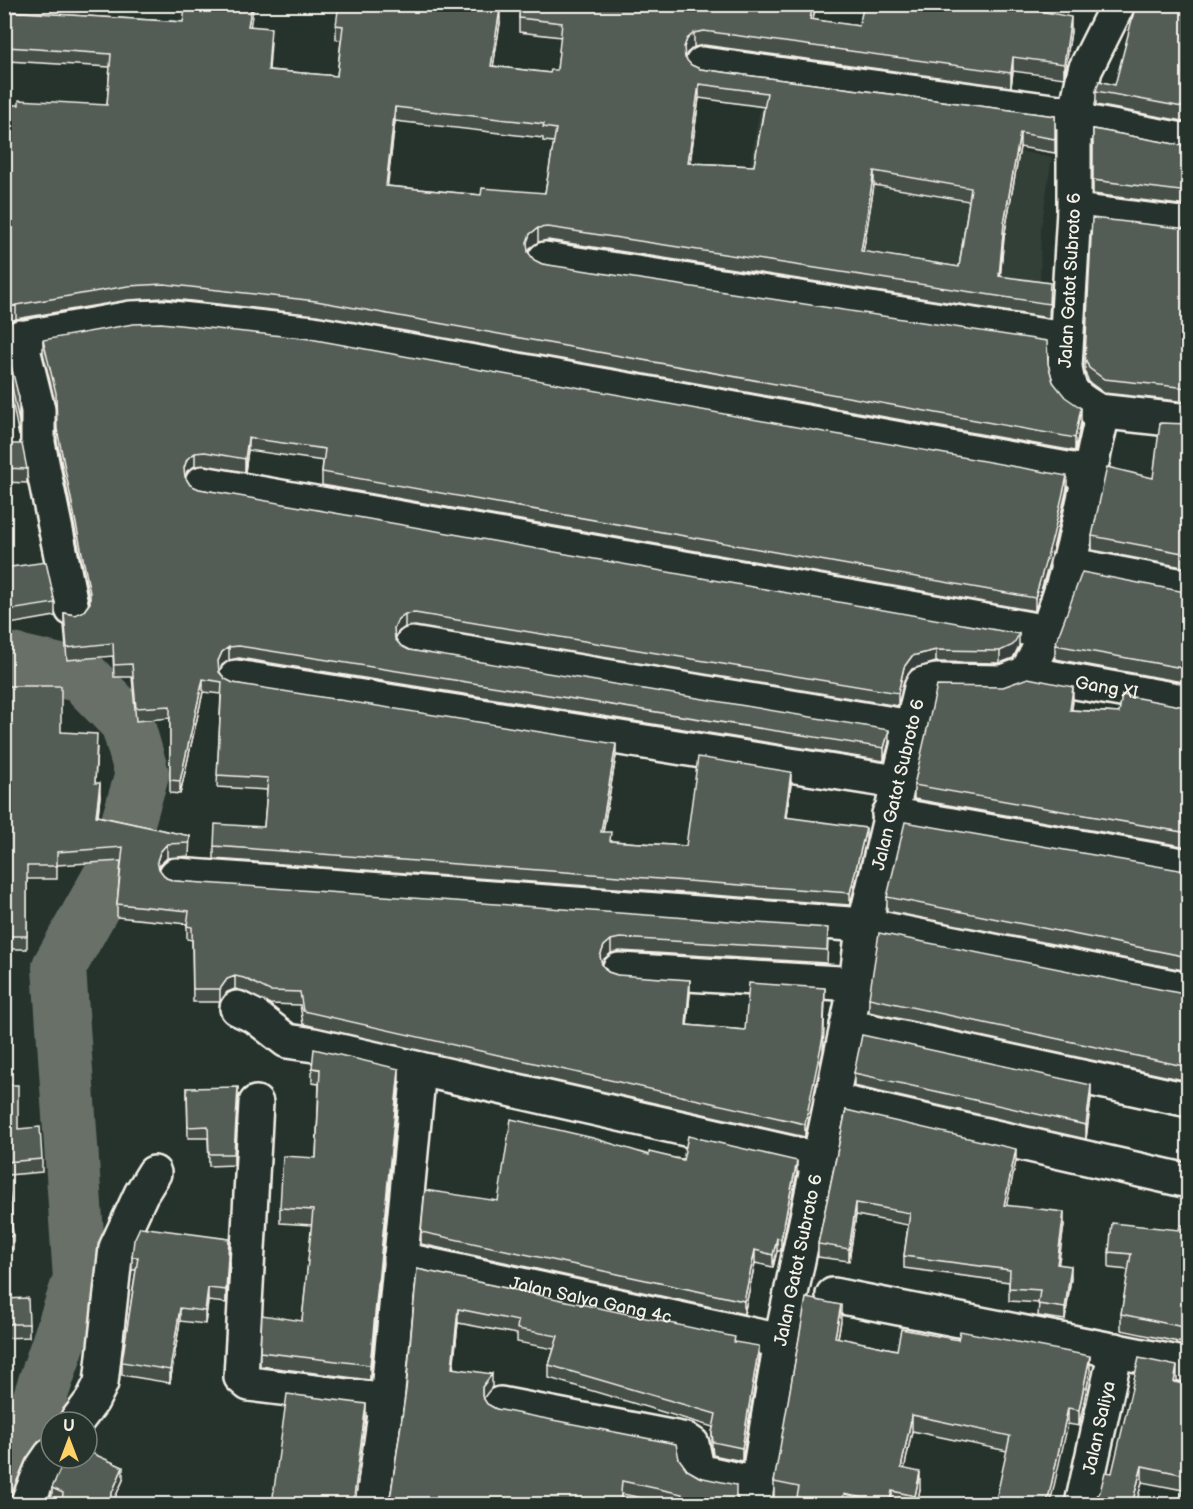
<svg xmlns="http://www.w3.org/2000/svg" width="1193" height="1509" font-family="'Balsamiq Sans',sans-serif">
<rect width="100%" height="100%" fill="#26332d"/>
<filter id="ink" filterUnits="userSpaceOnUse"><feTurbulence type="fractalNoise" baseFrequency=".0167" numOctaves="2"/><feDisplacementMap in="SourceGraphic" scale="12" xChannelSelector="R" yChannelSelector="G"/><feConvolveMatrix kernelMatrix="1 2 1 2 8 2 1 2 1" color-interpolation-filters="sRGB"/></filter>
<g filter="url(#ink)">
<path fill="#333f39" d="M760 108 1052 157 1041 228 1040 286 738 235Z"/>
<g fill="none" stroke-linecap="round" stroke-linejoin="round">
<path stroke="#676f68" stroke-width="54" d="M4 658 82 676 127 722 142 774 115 867 59 967 80 1279 29 1430 4 1493"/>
<defs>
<g id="minor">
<path d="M702 64 1075 114"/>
<path d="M1074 120 1188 141"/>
<path d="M1074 211 1188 225"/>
<path d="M545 259 1065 339"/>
<path d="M20 337 38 410V443L72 609"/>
<path d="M4 341 131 318 162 317 313 333 1089 473"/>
<path d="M1098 411 1188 421"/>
<path d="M202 483 1047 632"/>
<path d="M1067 564 1188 587"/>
<path d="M412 644 911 727"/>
<path id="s1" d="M1026 673 1188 702"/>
<path d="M236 677 897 782"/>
<path d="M889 814 1188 866"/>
<path d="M176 875 864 925 1188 990"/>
<path d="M619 970 856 984"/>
<path d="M237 1008 256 1017 287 1041 314 1045 818 1159"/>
<path d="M847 1026 1188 1100"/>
<path d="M831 1100 1188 1181"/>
<path d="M256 1103 241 1377 249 1384 387 1401"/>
<path id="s2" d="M400 1259 781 1341"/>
<path d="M833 1295 1188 1365"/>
<path d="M500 1404 686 1440 692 1444 697 1468 703 1472 757 1484"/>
<path d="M76 1422 92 1401 101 1383 116 1248 141 1194 154 1173"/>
<path d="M27 1504 42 1468 51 1455"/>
<path d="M372 1504 387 1401 419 1069"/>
<path id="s3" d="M754 1504 781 1341 856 984 862 936 921 688 923 684 936 681 1003 682 1026 673C1067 606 1082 503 1100 426L1098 411C1075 397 1068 394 1065 366L1074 211V120L1085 70 1118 4"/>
<path id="s4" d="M1082 1504 1116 1350"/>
</g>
</defs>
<use href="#minor" stroke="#f4f1e8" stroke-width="38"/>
<use href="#minor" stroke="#26332d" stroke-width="33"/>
</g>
<path fill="#474f49" stroke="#f4f1e8" stroke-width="1.5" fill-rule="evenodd" d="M520 4H816L813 20 859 26 1071 31 1064 78 1013 71 1011 87 704 45 694 47 687 53 685 58 691 65 700 69 1055 116V153L1020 147 1004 237 1000 276 1050 297 1049 318 548 240 538 242 530 248 528 253 534 260 542 264 1048 364 1053 382 1081 422 1075 451 316 315 164 298 128 300 16 319 4 323 107 105 110 67 7 61V55H4V11L251 26 271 42 269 70 337 76 341 40 336 39V25L500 23 493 66 550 73 557 70 561 37 519 32V18ZM699 98 764 107 754 166 690 163ZM395 121 543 138V141L554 142 545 193 481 195 387 186ZM874 185 969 201 959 267 863 252Z
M1188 4V122L1096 105V91L1115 85Z
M1093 129 1185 146 1188 145V206L1093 194Z
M1188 229V402L1104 393 1089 382 1085 372V358L1186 230Z
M43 340 1067 488 1053 549 1035 611 322 485V472L323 461 248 450 245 472 205 465 195 466 187 471 185 477 190 485 199 489 1019 646 1013 658 1000 663 936 662 912 669 904 680 898 706 415 626 405 627 398 632 395 638 401 646 409 650 889 742 884 761 239 658 229 660 222 665 219 671 225 679 233 683 616 756 603 832 611 841 686 846 791 784 787 818 866 840 850 905 214 859V846L264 827 267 790 217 787 221 694 203 692 180 794 170 793V718L136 721 132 677H114L113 656 67 660 64 625V613L75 615 84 611 90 602 57 441 56 406 43 353Z
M4 345 19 398V436L11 396Z
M1188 424V568L1092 550V536L1153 478Z
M4 444 27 469V483L4 482Z
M4 568 55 603V616L10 624 4 589Z
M1188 591V683L1055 659V645L1185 592Z
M4 686 61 732 97 747 95 783 100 796 98 816 190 836 189 856 167 858 160 865 159 869 166 878 175 881 828 941 827 963 620 951 611 953 604 959 602 964 608 972 617 975 690 993 687 1025 745 1030 825 1001 823 1051 805 1137 303 1024 300 1005 270 1004 244 991 235 989 227 992 220 1002H193L192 940 187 939V924L117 917V904L121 861 57 865V879H27V949H4Z
M1073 700 1072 710 1119 713 1188 706V847L914 799V785Z
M1188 870V971L887 911V897Z
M1184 994H1188V1081L869 1012V998Z
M4 1034 6 1085 18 1129 42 1159V1172L8 1175 13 1236V1249L4 1250Z
M312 1068 399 1083 370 1380 260 1366V1352L302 1321 312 1225 280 1223V1208L316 1158 319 1084 312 1083Z
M854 1073 1091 1098 1086 1139 854 1086Z
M187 1088 238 1098 234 1165 209 1166 208 1138H188Z
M846 1110 1016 1161 1006 1205 1064 1225 1058 1264 1071 1278 1065 1320 1038 1316 1039 1303 1009 1301V1282L904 1268V1256L908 1225 856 1215 849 1261 818 1257V1244Z
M649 1155 797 1173 781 1251H777L773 1267 755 1263 744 1314 421 1244V1232L498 1201Z
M1188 1226V1344L1121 1330V1314L1129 1270 1109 1268V1252L1179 1230Z
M229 1253 226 1303 208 1301 205 1324 180 1321 170 1383 122 1375V1362L136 1270H132V1257Z
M417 1269 735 1342 759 1359 742 1461 713 1455 712 1446V1433L713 1427 549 1378V1365L554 1349 517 1342V1334L458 1323 453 1368 492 1387 483 1398 487 1404 496 1409 679 1459 687 1470 736 1497 741 1504H671L622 1494 621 1504H384L386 1503 391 1493 406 1390Z
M4 1299 29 1324V1337L4 1338Z
M841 1321 838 1338 897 1350 1090 1372 1079 1426 1068 1424 1007 1451 912 1431 904 1469 920 1489 917 1504H797V1503L774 1498V1482Z
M1177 1382 1188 1384V1504L1183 1490 1142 1482 1136 1504H1092L1112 1473Z
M123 1480 112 1504H59L52 1502V1488Z"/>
<path fill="#39403c" stroke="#f4f1e8" stroke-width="1.5" d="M252 4H254L248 40V26Z
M813 4H816L810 33V19Z
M500 9V23L491 80V66Z
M1071 17V31L1064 78V64Z
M694 33V47L687 53 684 61V47L687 39Z
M1013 57V71L1011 87V73Z
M699 84V98L688 177V163Z
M395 107V121L386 200V186Z
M1020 133V147L1004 237 999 290V276L1004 223Z
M874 171V185L861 265V251Z
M538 228V242L530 248 527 256V242L530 234Z
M16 305V319L4 323V309Z
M11 382V396L4 397V383Z
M1081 408V422L1075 451V438Z
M248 438V450L245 472V459Z
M195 453V466L187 471 184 480V468L187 459Z
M1067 476V488L1053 549 1035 611V598Z
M405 614V627L398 632 394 640V628L398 619Z
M1019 634V646L1013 658 1000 663V651Z
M229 647V660L222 665 218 674V661L222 652Z
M936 650V662L912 669 904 680 898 706V693L904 667 912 656Z
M203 679V692L180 794V781Z
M1073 687V700L1070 724V710Z
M889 730V742L884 761V748Z
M616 744V756L601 844V832Z
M791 772V784L785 830V817Z
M100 783V796L96 829V816Z
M866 828V840L850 905V893Z
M167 844V858L160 865 157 874V861L160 852Z
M611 940V953L604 959 600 969V956L604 946Z
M235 976V989L227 992 220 1002V989L227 979Z
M690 980V993L686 1038V1025Z
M825 988 823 1051 805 1137V1124Z
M399 1069V1083L370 1380V1365Z
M1091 1085V1098L1086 1139V1125Z
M238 1087V1098L234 1165V1154Z
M1016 1149V1161L1004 1217V1205Z
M797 1161V1173L781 1251V1239Z
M856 1203V1215L849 1261V1249Z
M1064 1212V1225L1057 1276V1264Z
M777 1238V1251L773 1267V1255Z
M229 1239V1253L226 1303V1290Z
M755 1250V1263L744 1314V1301Z
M1071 1266V1278L1065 1320V1308Z
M208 1288V1301L205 1324V1311Z
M841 1305V1321L835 1353V1337Z
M180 1308V1321L170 1383V1370Z
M458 1309V1323L452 1381V1368Z
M759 1346V1359L742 1461V1448Z
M1090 1356V1372L1079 1426V1410Z
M1177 1366V1382H1174Z
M492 1374V1387L482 1400V1387Z
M366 1404V1417L355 1504 354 1497Z
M1068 1408V1424L1050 1504H1047Z
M912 1415V1431L901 1485V1468Z
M1142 1466V1482L1136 1504H1132Z
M123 1467V1480L112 1504H107Z
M920 1472V1489L917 1504H915V1496Z
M892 1491V1504H889V1503Z"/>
<path fill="#525c55" stroke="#f4f1e8" stroke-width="1.5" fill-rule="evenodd" d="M186 4H252L248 26 271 28 268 70 337 76 343 26 336 25 339 4H468L500 9 491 66 550 73 551 70H557L562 23 519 18 520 4H813L810 19 859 26 864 4H1005L1071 17 1064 64 1013 57 1011 73 704 31 694 33 687 39 684 47 685 58 691 65 700 69 1055 116V139L1020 133 1004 223 999 276 1050 283 1049 304 548 227 538 228 530 234 527 242 528 252 534 260 542 264 1047 341 1048 364 1053 382 1065 397 1081 408 1075 438 316 301 164 284 128 286 16 305 4 309V105H19V100L107 105 111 54 7 47V41H4V11L183 22ZM699 84 767 93 754 166 688 163ZM395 107 544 124 543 127 556 129 545 193 482 188 481 195 386 186ZM874 171 971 188 959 267 861 251Z
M1136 4H1188V108L1096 91 1099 81 1115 85Z
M1093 129 1185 146 1188 145V192L1093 180Z
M1092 218 1188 229V388L1104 379 1089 368 1085 358Z
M161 323 310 339 1067 476 1053 536 1035 598 322 472 325 449 248 438 245 459 205 452 195 453 187 459 184 468 185 477 190 485 199 489 1019 634 1013 645 1000 651 936 650 912 656 904 667 898 693 415 613 405 614 398 619 394 628 395 639 401 646 409 650 889 730 884 748 239 646 229 647 222 652 218 661 219 672 225 679 233 683 616 744 601 832H611L610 841 686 846 698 757 791 772 785 817 866 828 850 893 214 846 215 824 264 827 268 778 217 775 222 682 203 679 180 781 170 780V706L136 708 132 664 114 665 113 643 67 648 64 613 75 615 84 611 90 603V593L57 429 56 393 43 340 133 324Z
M4 345H6L19 398V422L11 382 4 383Z
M1160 423 1188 424V554L1092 536 1107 467 1153 478Z
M4 444H22L27 469 4 468Z
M46 562 55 603 10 610 4 575V568Z
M1082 572 1185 592 1188 591V669L1055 645Z
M1028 678 1073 687 1070 710 1119 713 1122 695 1185 707 1188 706V833L914 785 937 686 1003 687Z
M4 686H61V732L97 734 95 783H100L96 816 190 836 189 843 167 844 160 852 157 861 159 869 166 878 175 881 828 928 827 950 620 938 611 940 604 946 600 956 602 965 608 972 617 975 690 980 686 1025 745 1030 749 983 825 988 823 1037 805 1124 303 1011 300 992 270 991 244 978 235 976 227 979 220 989H193L192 927 187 926 189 911 117 904 123 847 57 852V866H27V936H4Z
M905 822 1185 871 1188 870V957L887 897Z
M879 933 1184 994H1188V1067L869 998Z
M4 1034H6V1085H18V1129L40 1127 42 1159 6 1162 13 1236 4 1237Z
M862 1035 1091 1085 1086 1125 854 1073Z
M314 1049 399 1069 370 1365 260 1352 262 1315 302 1321 313 1210 280 1208 283 1156 316 1158 320 1069 312 1068Z
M238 1087 234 1154H209L208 1126 188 1127 187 1088Z
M846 1110 1016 1149 1004 1205 1064 1212 1057 1264 1071 1266 1065 1308 1038 1304 1040 1290 1009 1288 1010 1270 904 1256 910 1213 856 1203 849 1249 818 1244Z
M511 1119 593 1138 649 1155V1152L683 1160 688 1136 797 1161 781 1239 777 1238 773 1255 755 1250 744 1301 421 1232 425 1190 498 1201Z
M1112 1223 1179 1230 1180 1225 1188 1226V1328L1121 1314 1131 1254 1109 1252Z
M140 1227 229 1239 226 1290 208 1288 205 1311 180 1308 170 1370 122 1362 138 1257H132L134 1240Z
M417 1269 735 1337 734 1342 759 1346 742 1448 713 1442 712 1433 716 1414 549 1365 558 1336 517 1329 518 1321 458 1309 452 1368 492 1374 482 1387V1396L487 1404 496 1409 676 1444 679 1459 687 1470 699 1477 736 1485V1497L741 1504H680L682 1494 622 1481 620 1504H384L386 1503 391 1493 406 1390Z
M28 1298 29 1324H4V1299Z
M806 1298 841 1305 835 1337 897 1350 901 1329 958 1340 960 1331 1090 1356 1079 1410 1068 1408 1047 1504H995L1010 1436 912 1415 901 1468 920 1472 915 1496 892 1491 889 1503 844 1494 841 1504H834L797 1497 799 1487 774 1482Z
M1139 1358 1177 1366 1174 1382 1188 1384V1504H1179L1187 1479 1185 1475 1142 1466 1132 1504H1092L1100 1492 1105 1472 1112 1473Z
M287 1394 366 1404 354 1497 360 1504H272Z
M87 1451 123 1467 107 1504H62L63 1493 52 1488 65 1458H87Z"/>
</g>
<g text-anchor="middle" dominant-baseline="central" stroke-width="5" stroke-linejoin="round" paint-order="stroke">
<g font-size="18" fill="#f4f1e8" stroke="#26332d">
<text stroke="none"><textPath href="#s3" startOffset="1362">Jalan Gatot Subroto 6</textPath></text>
<text stroke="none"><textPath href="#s1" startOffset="82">Gang XI</textPath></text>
<text stroke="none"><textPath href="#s3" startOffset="734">Jalan Gatot Subroto 6</textPath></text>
<text stroke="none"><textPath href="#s3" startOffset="248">Jalan Gatot Subroto 6</textPath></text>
<text stroke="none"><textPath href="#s2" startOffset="195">Jalan Salya Gang 4c</textPath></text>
<text stroke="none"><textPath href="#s4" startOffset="78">Jalan Saliya</textPath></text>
</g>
</g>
<rect width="1193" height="1509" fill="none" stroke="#26332d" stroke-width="24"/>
<rect x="12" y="12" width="1169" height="1485" fill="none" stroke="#f4f1e8" stroke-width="2" filter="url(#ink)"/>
<g transform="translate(69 1440)"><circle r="28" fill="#26332d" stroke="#787f78" stroke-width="1.5"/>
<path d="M0-4.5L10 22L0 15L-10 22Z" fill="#ffd166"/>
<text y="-9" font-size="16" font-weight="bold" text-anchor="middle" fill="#f4f1e8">U</text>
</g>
</svg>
